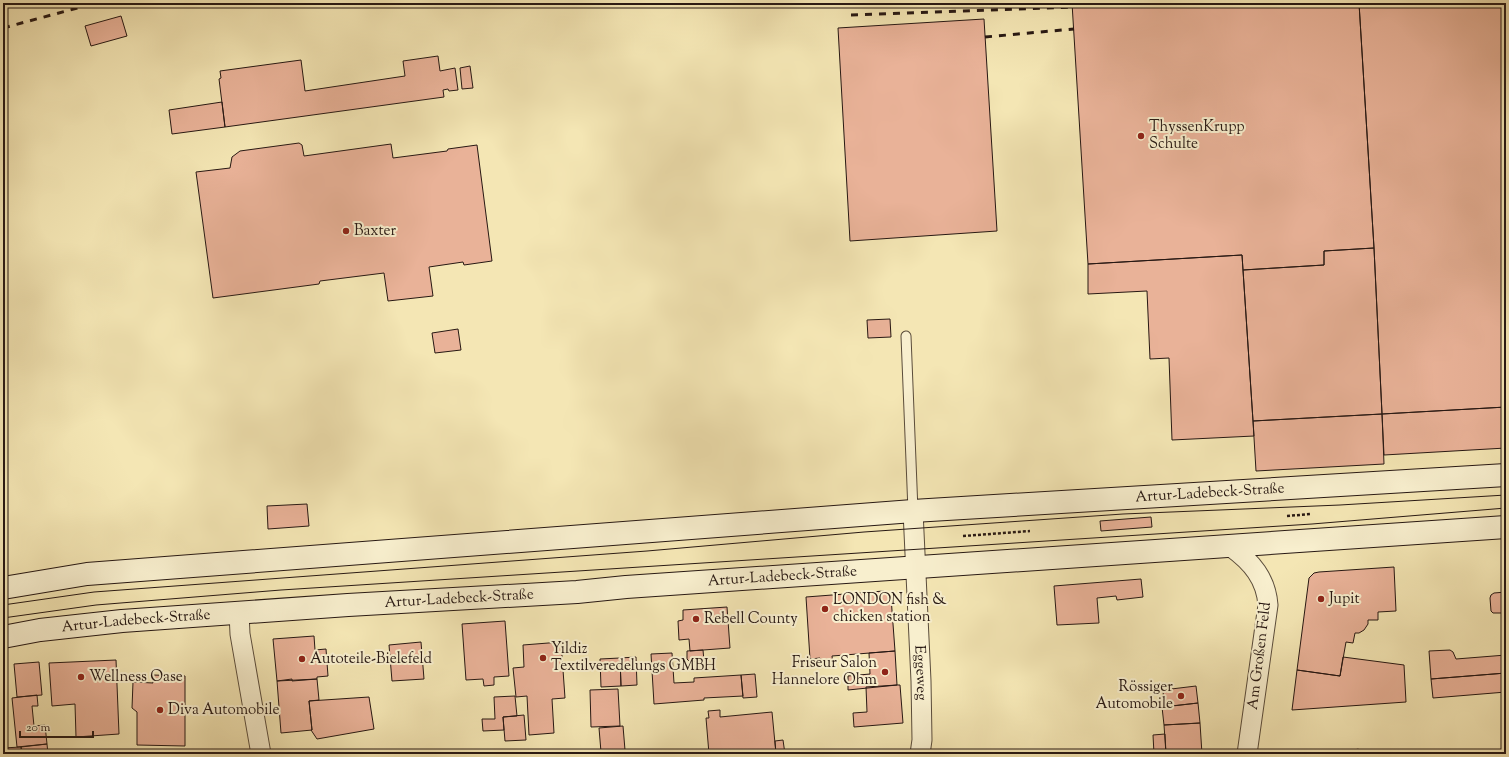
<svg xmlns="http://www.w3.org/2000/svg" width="1509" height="757" font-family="'Sorts Mill Goudy',serif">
<rect width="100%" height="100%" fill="#f4e6b4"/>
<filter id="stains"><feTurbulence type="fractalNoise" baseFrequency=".005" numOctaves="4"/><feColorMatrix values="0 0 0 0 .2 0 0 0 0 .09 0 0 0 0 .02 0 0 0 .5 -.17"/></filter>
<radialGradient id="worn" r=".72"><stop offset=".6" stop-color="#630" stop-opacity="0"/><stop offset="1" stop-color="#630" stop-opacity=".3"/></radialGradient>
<path fill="#e9b298" stroke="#271813" d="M1072 3H1359L1374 248 1324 251V265L1243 270 1242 255 1088 264Z
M1359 3H1506V407L1382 414 1374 248Z
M121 16 127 36 91 46 85 26Z
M984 19 997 231 850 241 838 28Z
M438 56 440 71 455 68 458 90 449 91 448 89 443 90 444 97 225 127 219 79 221 78 220 71 301 60 305 91 405 76 403 61Z
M470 66 473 88 462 89 460 68Z
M222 102 225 127 172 134 169 110Z
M299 143 302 145 304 156 391 144 393 158 447 151 448 149 477 145 492 261 464 265 463 262 429 267 433 296 388 301 384 273 320 281 319 284 213 298 196 172 230 168 232 157 240 151Z
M1374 248 1382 414 1253 421 1243 270 1324 265V251Z
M1242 255 1254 436 1172 440 1169 358 1150 359 1147 291 1088 294V264Z
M890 319 891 337 868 338 867 320Z
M458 329 461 350 435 353 432 333Z
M1506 407V448L1384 455 1382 414Z
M1382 414 1384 464 1256 471 1253 421Z
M307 504 309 526 268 529 267 506Z
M1151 517 1152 527 1101 531 1100 521Z
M1394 567 1396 611 1378 612V620H1368V624L1364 630 1359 633H1355L1353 643 1346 642 1340 676 1297 670 1309 578 1314 573 1319 572Z
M1141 579 1143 597 1117 600 1116 596 1097 598 1099 623 1057 625 1054 586Z
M884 591 891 597 895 651 832 656 833 665 821 666 820 658 810 659 806 597Z
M1506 592V613H1493L1491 611 1490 598 1491 595 1494 593Z
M727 607 730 648 690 651 689 639 679 640 678 621 683 620V610Z
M505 621 509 676 494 677V685L484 686 483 679 466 680 462 624Z
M314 636 315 650 326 649 328 676 317 677V679L277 681 273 639Z
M421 642 424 679 392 681 389 645Z
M561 642 565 698 552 699 554 733 529 735 527 696 516 697 513 668 524 667 523 645Z
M703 650 704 661 690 662 687 659V651Z
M1450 650 1453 652 1456 659 1506 655V673L1431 679 1429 651Z
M895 651 897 685 848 690V676L870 674 869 653Z
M672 653 674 683 694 682V678L741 675 743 696 704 698V700L654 704 651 654Z
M636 657 637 685 621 686 620 658Z
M1343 657 1404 665 1406 702 1292 710 1297 670 1340 676Z
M620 658 621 686 601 687 600 659Z
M116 660 119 734 76 737 75 704 52 706 49 663Z
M39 662 42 695 17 697 14 664Z
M1506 673V692L1433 698 1431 679Z
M755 674 757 697 743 698 741 675Z
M153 675 185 676V746L137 745V712L132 708 133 682 153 683Z
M292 679V681L317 679 319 700 309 701 312 730 281 733 277 681Z
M897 685H900L903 723 854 727 853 713 867 712 866 687Z
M1196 686 1198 703 1164 707 1163 690Z
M618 689 620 726 591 727 590 690Z
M37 695 38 706H32L34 726 45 725 47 744 17 747 12 698Z
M515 696 517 716 503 717 504 730 483 731 482 719H495L494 697Z
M369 697 374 729 317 739 311 730H312L309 701Z
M1198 703 1200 723 1164 725 1162 707Z
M720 710V717L772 712 776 754H709L706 718H709L708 711Z
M524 715 526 740 505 741 503 717Z
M1200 723 1202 754H1166L1164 725Z
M623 726 625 750 601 752 599 728Z
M1165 734 1166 754H1154L1153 735Z
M783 740 785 754H776L775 741Z
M47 744 48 754H22L21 747Z
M21 747 22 754H3V748Z
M627 751V754H607V753Z
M859 751 890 754H859Z"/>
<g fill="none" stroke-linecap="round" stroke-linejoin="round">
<defs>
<path id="lane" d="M906 336 913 511"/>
<g id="street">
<path id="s1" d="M913 511 921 681 922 740 920 754"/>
<path d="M1231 547C1252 562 1266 579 1268 605L1247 754"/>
<path d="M239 613 240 634 261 754"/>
</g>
<g id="secondary">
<path id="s2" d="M3 588 87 574 913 511 1506 475"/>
<path id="s3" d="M3 637 40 630 122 621 348 605 577 592 626 587 1506 527"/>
</g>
</defs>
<use href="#lane" stroke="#5a4c3b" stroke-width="11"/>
<use href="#street" stroke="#5a4c3b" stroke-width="21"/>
<use href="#secondary" stroke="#271813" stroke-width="24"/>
<path stroke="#271813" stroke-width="2.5" stroke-dasharray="3 2" stroke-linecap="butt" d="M1287 516 1311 514
M963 536 1030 531
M1307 754 1358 750 1370 754"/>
<use href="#lane" stroke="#f8efce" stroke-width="9"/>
<use href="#street" stroke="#f8efce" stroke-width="19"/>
<use href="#secondary" stroke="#f8efce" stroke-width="22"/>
<path stroke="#271813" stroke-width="1" d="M3 605 94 592 647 551 864 532 1123 514 1340 505 1506 495
M3 618 96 605 281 590 1312 524 1506 508"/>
<path stroke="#271813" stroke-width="3" stroke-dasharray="7 7" stroke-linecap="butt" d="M851 15 1072 7
M3 28 96 3
M985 37 1074 29"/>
</g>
<g fill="#8f2418" stroke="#f8efce" stroke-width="1.5">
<circle cx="1141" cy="136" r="4"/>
<circle cx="346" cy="231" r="4"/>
<circle cx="1321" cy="599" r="4"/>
<circle cx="825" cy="609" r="4"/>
<circle cx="696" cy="619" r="4"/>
<circle cx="543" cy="658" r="4"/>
<circle cx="302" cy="659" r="4"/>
<circle cx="885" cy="672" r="4"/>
<circle cx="81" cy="677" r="4"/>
<circle cx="1181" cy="696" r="4"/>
<circle cx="160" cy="710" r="4"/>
</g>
<g text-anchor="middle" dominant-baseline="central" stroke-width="4" stroke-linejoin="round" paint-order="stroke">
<g font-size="15" fill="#271813" stroke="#f8efce" text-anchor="start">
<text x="1149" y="127">ThyssenKrupp<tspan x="1149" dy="17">Schulte</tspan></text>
<text x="354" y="231">Baxter</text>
<text x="1329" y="599">Jupit</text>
<text x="833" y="600">LONDON fish &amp;<tspan x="833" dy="17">chicken station</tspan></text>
<text x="704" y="619">Rebell County</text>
<text x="551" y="649">Yildiz<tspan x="551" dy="17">Textilveredelungs GMBH</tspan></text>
<text x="310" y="659">Autoteile-Bielefeld</text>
<text x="877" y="663" text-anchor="end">Friseur Salon<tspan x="877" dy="17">Hannelore Ohm</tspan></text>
<text x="89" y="677">Wellness Oase</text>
<text x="1173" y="687" text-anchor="end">Rössiger<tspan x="1173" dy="17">Automobile</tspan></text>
<text x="168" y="710">Diva Automobile</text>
</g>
<g font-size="15" fill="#271813" stroke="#f8efce">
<text stroke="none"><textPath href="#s2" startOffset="1211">Artur-Ladebeck-Straße</textPath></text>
<text stroke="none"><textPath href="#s3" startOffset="782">Artur-Ladebeck-Straße</textPath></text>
<text stroke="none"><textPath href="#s3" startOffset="458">Artur-Ladebeck-Straße</textPath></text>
<text stroke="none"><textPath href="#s3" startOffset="134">Artur-Ladebeck-Straße</textPath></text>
<text transform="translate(1260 656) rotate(-83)">Am Großen Feld</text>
<text stroke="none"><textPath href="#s1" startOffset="162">Eggeweg</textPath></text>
</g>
</g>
<rect width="1509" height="757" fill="none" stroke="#f4e6b4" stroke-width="16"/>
<rect x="4" y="4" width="1501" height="749" fill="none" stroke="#271813" stroke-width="2"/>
<rect x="8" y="8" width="1493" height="741" fill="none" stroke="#271813"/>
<path d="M20 731v6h73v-6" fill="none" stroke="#271813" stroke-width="2"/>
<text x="26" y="731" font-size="12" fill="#271813" stroke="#f8efce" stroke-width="3" paint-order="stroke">20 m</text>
<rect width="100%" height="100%" filter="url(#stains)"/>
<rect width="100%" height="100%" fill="url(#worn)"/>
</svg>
